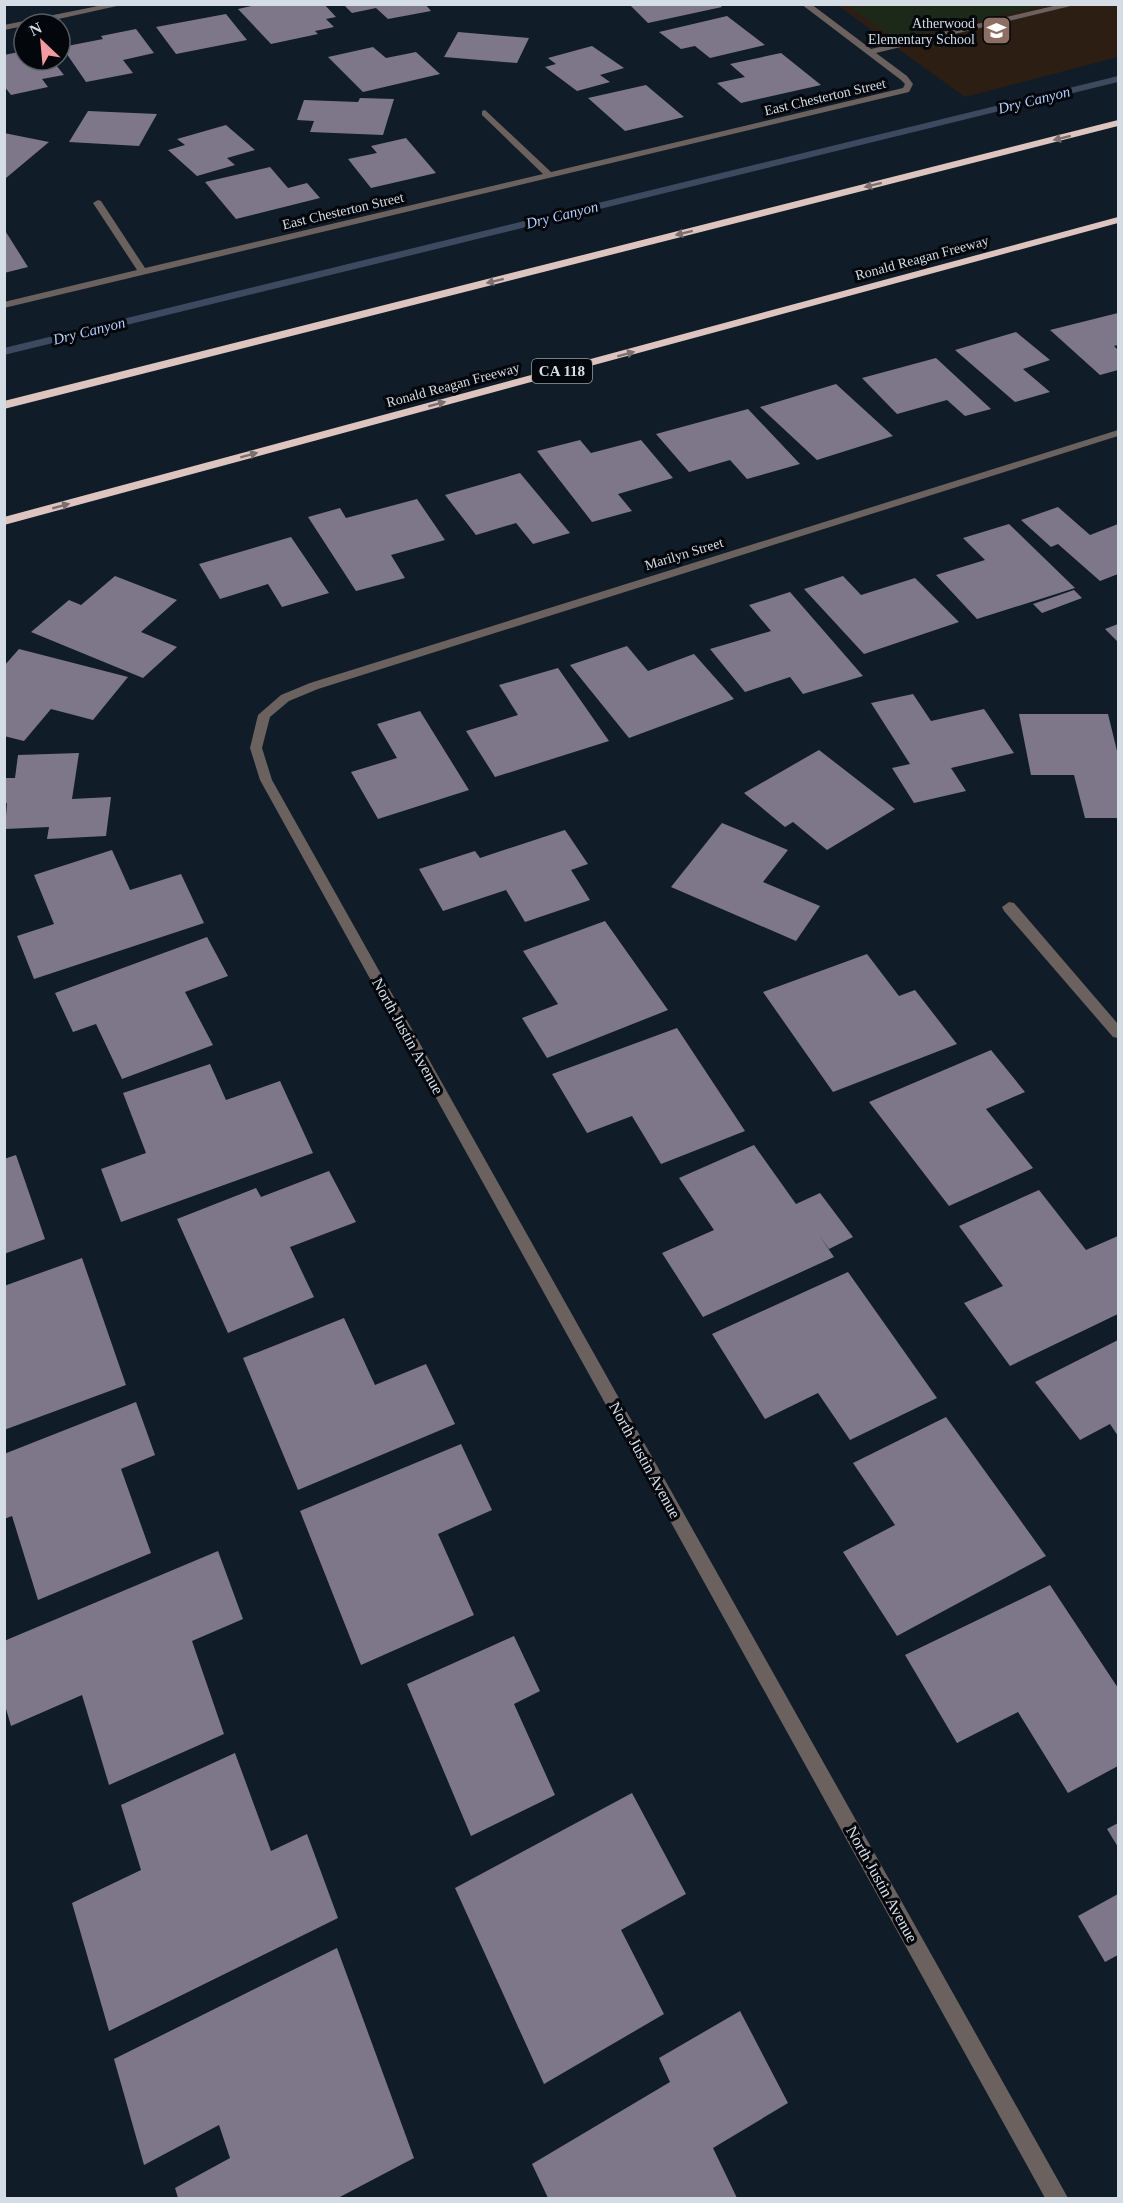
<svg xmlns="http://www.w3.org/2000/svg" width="1123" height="2203" font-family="'Times New Roman',serif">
<rect width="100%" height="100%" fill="#101c28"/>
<path fill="#2d1e13" d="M837 5H1118V57L965 97Z"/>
<path fill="#1d2918" d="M848 5H1046L896 40Z"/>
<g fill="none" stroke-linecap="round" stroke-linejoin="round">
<path fill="#3d495f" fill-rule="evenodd" d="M1118 76V82L4 355V348Z"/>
</g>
<path fill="#7e778a" d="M260 4H324L336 17 326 19 334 27 315 31 318 34 271 44 238 9Z
M343 4H425L431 11 388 19 376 8 352 13Z
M719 4 722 7 648 23 630 5Z
M226 14 247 40 176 54 156 27Z
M727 16 765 45 710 58 695 46 681 49 659 32Z
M136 29 154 53 123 60 133 73 86 82 62 47 103 39 101 36Z
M458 32 529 38 517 63 444 57Z
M592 46 624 68 600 75 610 82 577 91 545 67 556 64 548 58Z
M373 47 386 58 416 52 440 74 363 92 328 57Z
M24 51V60H52L64 75 42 79 48 87 11 95 4 86V55Z
M781 53 821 85 741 103 717 83 745 77 730 64Z
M646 85 684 117 625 131 588 98Z
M360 98 394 99 383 135 310 132 314 121 297 120 304 100 358 102Z
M88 111 157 114 139 146 69 142Z
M226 125 255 150 227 158 235 165 197 176 168 150 185 145 177 139Z
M4 133 49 142 6 178Z
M406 138 436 173 371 188 348 159 377 153 371 146Z
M270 167 288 188 307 183 320 198 236 219 205 182Z
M4 229 28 267 4 273Z
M1118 313V345L1114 346 1118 350V370L1100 375 1050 330Z
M1016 332 1050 360 1023 369 1050 392 1015 402 955 350Z
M936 358 991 409 965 416 947 400 897 414 862 378Z
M836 384 893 436 817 460 760 407Z
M748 409 800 464 747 479 730 460 689 472 656 434Z
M580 440 591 453 641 440 673 478 618 494 632 511 592 522 537 451Z
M520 473 570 533 533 544 516 523 476 535 445 495Z
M417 499 445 540 391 555 405 578 356 591 308 517 340 508 346 518Z
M1058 507 1090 535 1118 524V574L1100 581 1058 544 1051 547 1021 520Z
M1009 524 1075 588 977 619 936 575 985 560 963 538Z
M291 537 329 593 282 607 268 584 220 599 199 564Z
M115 576 177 600 141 632 177 647 143 678 31 632 69 600 81 605Z
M843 576 861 595 915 578 959 622 864 654 804 589Z
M1074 590 1082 598 1042 613 1033 604Z
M790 592 863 676 803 694 790 677 745 692 710 649 771 631 749 605Z
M1118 624V642L1105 629Z
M627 646 648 671 694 654 734 699 629 738 570 665Z
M19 649 128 677 93 720 51 709 24 741 4 736V666Z
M558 668 609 741 495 777 466 731 518 715 499 685Z
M913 694 931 721 984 709 1014 753 951 768 966 791 914 803 892 768 910 764 871 703Z
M420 711 469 790 378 819 351 772 397 758 377 724Z
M1019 714H1108L1118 755V818H1085L1074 775H1031Z
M819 750 895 809 827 850 793 822 785 827 744 793Z
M79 753 72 799 111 797 106 836 47 839 49 827 5 829 7 803 4 804V778H15L18 755Z
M722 823 788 850 763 882 820 906 796 941 671 887Z
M565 830 588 864 571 870 590 900 525 922 506 890 443 911 419 869 475 851 480 858Z
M112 850 130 890 181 874 204 923 34 979 17 936 54 924 34 875Z
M605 921 668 1010 547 1058 522 1018 558 1004 523 951Z
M207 937 228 976 185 992 213 1045 122 1079 96 1024 73 1032 55 993Z
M867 954 899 996 915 990 957 1044 833 1092 763 992Z
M677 1028 745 1131 661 1164 632 1116 587 1133 552 1074Z
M991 1050 1025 1092 986 1109 1033 1168 949 1206 869 1102Z
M210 1064 226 1100 280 1081 313 1153 121 1222 101 1169 146 1153 123 1093Z
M754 1145 796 1204 820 1193 853 1237 829 1249 819 1235 834 1257 703 1317 662 1253 714 1230 679 1178Z
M16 1155 45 1239 4 1254V1159Z
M329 1171 356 1222 290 1247 314 1297 228 1333 177 1219 256 1188 261 1197Z
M1039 1190 1086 1250 1118 1236V1314L1010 1366 964 1303 1003 1286 959 1226Z
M82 1258 126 1385 4 1430V1286Z
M848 1272 937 1398 850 1440 818 1393 765 1419 712 1334Z
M344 1318 375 1385 426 1364 455 1424 298 1490 243 1358Z
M1118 1340V1436L1110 1424 1080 1440 1035 1382Z
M136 1402 155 1455 121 1469 151 1553 38 1600 12 1516 4 1519V1454Z
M946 1417 1046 1556 897 1636 843 1552 895 1525 853 1463Z
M461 1444 492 1510 438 1534 474 1615 361 1665 300 1511Z
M218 1551 243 1619 192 1641 224 1734 109 1785 82 1695 11 1726 4 1702V1641Z
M1050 1585 1118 1688V1766L1068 1793 1018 1712 957 1743 905 1655Z
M514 1636 540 1691 514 1704 555 1795 471 1836 407 1684Z
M235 1753 271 1851 307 1834 338 1918 109 2031 72 1903 141 1870 121 1805Z
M632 1793 686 1894 621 1930 664 2014 544 2084 455 1888Z
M1118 1823V1847L1107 1829Z
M1118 1894V1955L1105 1962 1078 1916Z
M337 1948 414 2158 338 2198H178L175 2188 230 2158 219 2125 144 2165 114 2059Z
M740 2011 788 2103 713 2148 737 2198H548L532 2164 670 2082 659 2058Z"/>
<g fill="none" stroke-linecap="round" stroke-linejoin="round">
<path fill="#6b615e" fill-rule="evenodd" d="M108 4H126L36 24H24V26L4 30V25Z
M801 4H811L871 49 1062 4H1079L876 53 907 76 913 84 909 92 4 308V302L137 270 93 203 98 200 101 201 145 268 543 174 482 115V111L485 110 551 172 903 88 905 84 901 80Z
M1118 430V436L318 689 289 701 270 717 262 748 272 780 1068 2198H1045L260 780 250 748 258 715 281 695 310 683Z
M1009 902 1014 903 1118 1024V1038L1113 1037 1004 911 1002 907Z"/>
<path fill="#dec4bf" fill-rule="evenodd" d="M1118 120V126L4 409V401Z
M1118 217V223L4 525V517Z"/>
</g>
<defs><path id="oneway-solid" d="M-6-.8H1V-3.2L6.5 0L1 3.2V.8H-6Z" transform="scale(1.5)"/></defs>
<g fill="#7b6e6e">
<use href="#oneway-solid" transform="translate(1062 138) rotate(166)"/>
<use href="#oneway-solid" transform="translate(873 185) rotate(166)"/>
<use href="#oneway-solid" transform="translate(684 233) rotate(166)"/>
<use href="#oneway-solid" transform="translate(495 281) rotate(166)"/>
<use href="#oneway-solid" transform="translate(626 354) rotate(-15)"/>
<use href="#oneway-solid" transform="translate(437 404) rotate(-15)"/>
<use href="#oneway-solid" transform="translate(249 455) rotate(-15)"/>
<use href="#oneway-solid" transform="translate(61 506) rotate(-15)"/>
</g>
<defs>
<symbol id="school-square" viewBox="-11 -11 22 22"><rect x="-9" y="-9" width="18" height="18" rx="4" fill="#8d6e63" stroke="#03060b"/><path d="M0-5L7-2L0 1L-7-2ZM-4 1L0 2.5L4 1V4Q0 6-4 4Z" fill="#fff"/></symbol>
</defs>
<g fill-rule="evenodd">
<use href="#school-square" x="980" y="14" width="33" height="33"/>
</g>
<g text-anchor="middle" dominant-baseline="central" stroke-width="6" stroke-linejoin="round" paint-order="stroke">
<g font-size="14" fill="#d4dce5" stroke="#03060b" text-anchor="end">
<text x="975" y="23">Atherwood<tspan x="975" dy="16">Elementary School</tspan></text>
</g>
<g font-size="14" fill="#d4dce5" stroke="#03060b">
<text transform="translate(825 97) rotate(-13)">East Chesterton Street</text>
<text transform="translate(343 211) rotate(-13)">East Chesterton Street</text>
<text transform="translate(922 258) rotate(-15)">Ronald Reagan Freeway</text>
<text transform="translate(453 385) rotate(-15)">Ronald Reagan Freeway</text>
<text transform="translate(684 554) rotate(-17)">Marilyn Street</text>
</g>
<g font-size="15" font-style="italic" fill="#b4ccfc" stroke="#03060b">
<text transform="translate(1034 100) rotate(-14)">Dry Canyon</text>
<text transform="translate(562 215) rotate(-14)">Dry Canyon</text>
<text transform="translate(89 331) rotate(-14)">Dry Canyon</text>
</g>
<rect fill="#03060b" stroke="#959ca4" stroke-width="1.5" x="532" y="359" width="60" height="24" rx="4.5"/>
<g font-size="15" font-weight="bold" fill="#d4dce5">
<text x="562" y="371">CA 118</text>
</g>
<g font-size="16" fill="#d4dce5" stroke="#03060b">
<text transform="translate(408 1036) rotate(61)">North Justin Avenue</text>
<text transform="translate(645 1460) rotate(61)">North Justin Avenue</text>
<text transform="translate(882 1884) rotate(61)">North Justin Avenue</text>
</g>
</g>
<rect width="1123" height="2203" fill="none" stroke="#d4dce5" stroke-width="12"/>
<g transform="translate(42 42) rotate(334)"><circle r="28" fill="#03060b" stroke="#575c62" stroke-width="1.5"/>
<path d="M0-4.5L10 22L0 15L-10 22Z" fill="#f49aa2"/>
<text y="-9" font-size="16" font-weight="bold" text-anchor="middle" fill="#d4dce5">N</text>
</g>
</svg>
